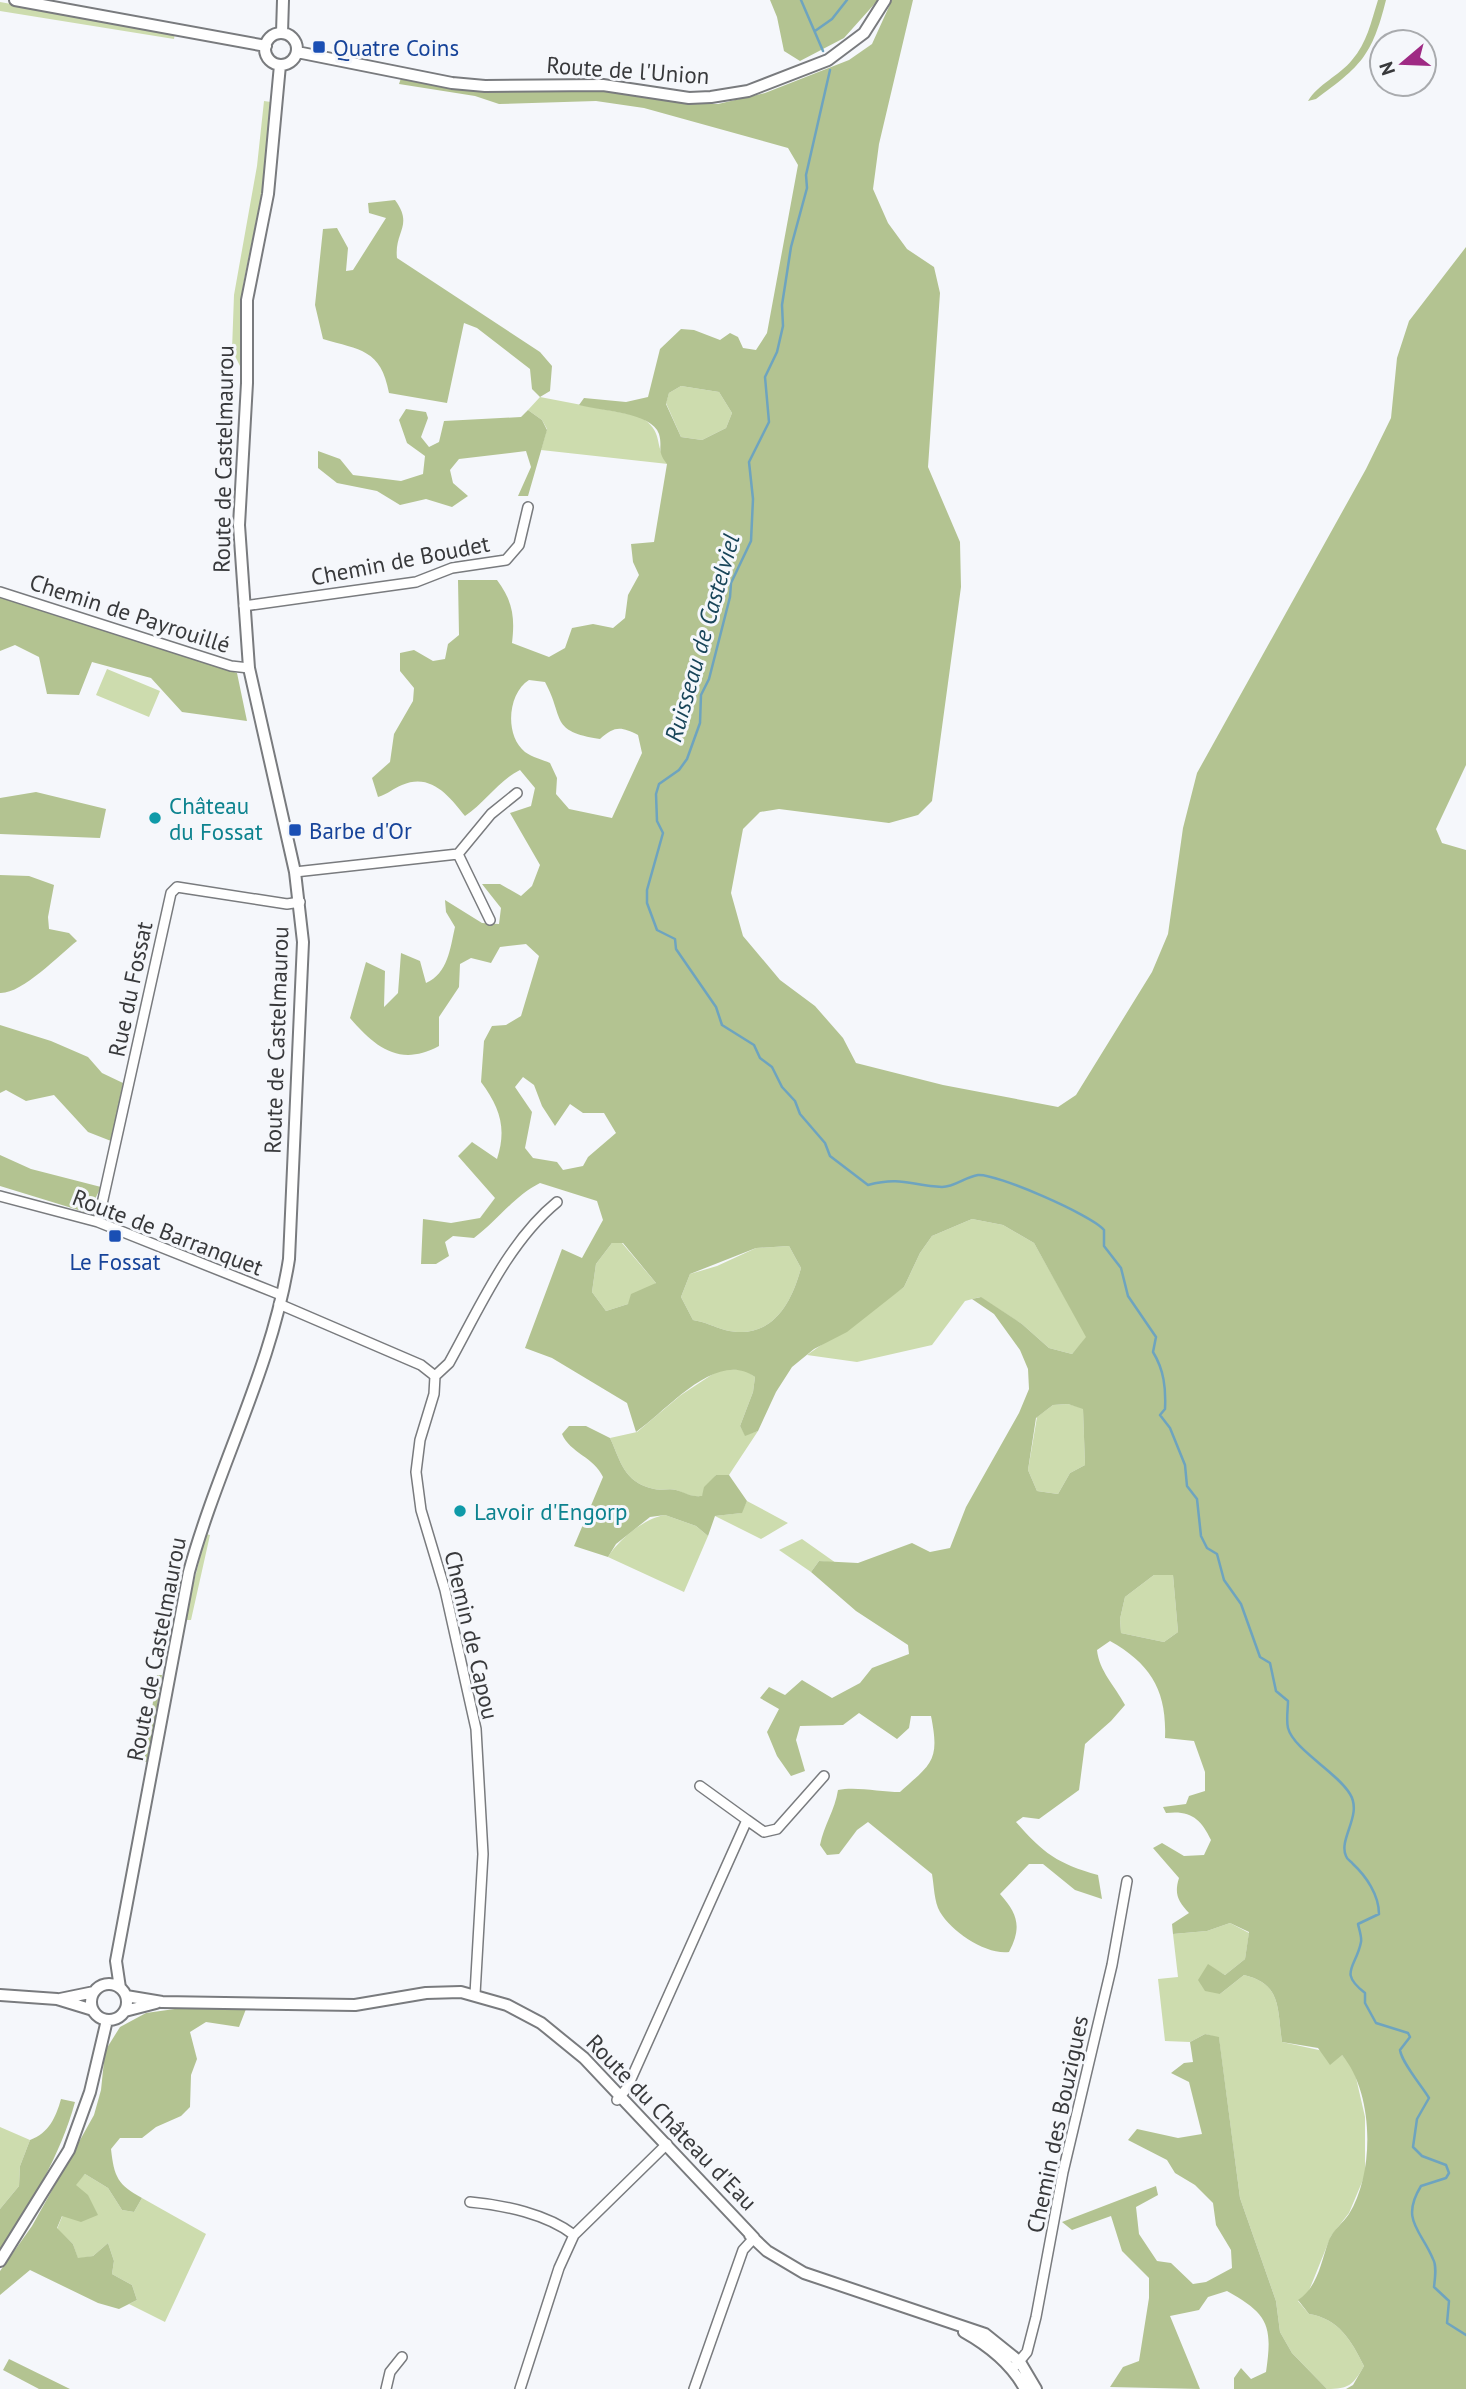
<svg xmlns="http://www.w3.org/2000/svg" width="1466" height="2389" font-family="'PT Sans',sans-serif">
<rect width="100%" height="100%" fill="#f5f7fb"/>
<path fill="#cddcae" d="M0 2 175 33 174 39 0 11Z
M264 101 271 102 265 177 243 285 241 368 232 350 234 295 257 166Z
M681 386 719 392 732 413 726 428 702 440 681 437 666 403 669 393Z
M540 397 639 416C666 432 652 444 668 464L541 450 547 429 542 420 528 410Z
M107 669 160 691 149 717 96 695Z
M972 1219 1003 1225 1034 1243 1087 1337 1072 1354 1049 1348 1022 1324 980 1297 965 1301 932 1345 857 1362 807 1355 904 1287 920 1253 932 1236Z
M612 1243H622L656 1283 628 1304 606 1311 592 1292 596 1264Z
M789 1246 801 1268C791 1305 771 1341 725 1330 714 1327 706 1322 693 1320L681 1297 690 1274 717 1266 756 1248Z
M744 1369 755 1377 753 1392 740 1426 745 1435 758 1431 729 1475H716L702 1496C690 1497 687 1494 676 1490 669 1488 661 1491 654 1489 623 1482 621 1461 610 1438L637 1432 681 1395 719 1370Z
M1068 1404 1083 1408 1085 1465 1070 1473 1058 1494 1037 1491 1028 1470 1037 1417 1053 1405Z
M747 1501 788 1523 761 1539 715 1516 741 1513Z
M665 1515 696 1526 708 1536 684 1592 608 1557C619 1539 645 1518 665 1515Z
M206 1534 210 1535 191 1620H187L185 1617Z
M802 1539 836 1563 819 1561 811 1572 779 1550Z
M1154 1575H1173L1178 1632 1164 1642 1121 1633 1120 1619 1125 1597Z
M1230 1923 1249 1933 1245 1959 1225 1975 1208 1965 1220 1994 1244 1975C1282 1984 1277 2008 1282 2042L1342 2055 1354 2069 1365 2117V2175L1349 2213 1331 2236 1308 2293 1298 2301 1309 2314C1339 2319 1351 2340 1364 2366 1353 2385 1349 2389 1327 2389L1292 2353 1280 2332 1276 2301 1240 2198 1219 2038 1205 2034 1190 2042 1165 2041 1158 1979 1178 1977 1173 1934 1207 1931Z
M0 2127 30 2140 20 2166 19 2186 0 2209Z
M85 2174 108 2188 122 2210 134 2212 142 2198 206 2234 165 2322 129 2304 137 2300 132 2285 112 2274 114 2261 108 2243 93 2256 78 2259 73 2244 57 2229 75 2185Z"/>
<path fill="#b3c391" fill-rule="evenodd" d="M770 0H878L844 38 800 61 784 51 777 17Z
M892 0H913L879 144 873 189 888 223 907 249 934 267 940 293 928 467 960 542 961 587 932 801 918 815 889 823 779 809 760 812 743 829 731 893 743 936 780 980 815 1006 843 1038 856 1063 943 1085 1058 1107 1076 1095 1152 972 1168 934 1183 828 1197 773 1366 469 1391 418 1397 358 1409 321 1466 247V765L1436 829 1442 843 1466 850V2389H1346L1353 2385 1364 2366C1351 2340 1339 2319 1309 2314L1298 2300C1318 2287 1321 2262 1329 2240 1333 2230 1343 2223 1349 2214 1375 2172 1374 2093 1342 2055L1330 2065 1318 2048 1282 2042C1277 2008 1282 1984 1244 1975L1220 1994 1205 1991 1198 1980 1208 1964 1225 1975 1245 1959 1249 1932 1230 1923 1207 1931 1173 1934 1172 1924 1189 1913C1178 1901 1174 1894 1179 1878L1153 1848 1162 1843 1184 1856 1204 1855 1211 1840C1201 1819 1191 1810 1166 1813L1163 1807 1186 1804 1189 1796 1205 1791V1772L1194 1741 1165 1738C1167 1691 1151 1664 1110 1641L1097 1650C1099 1671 1115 1686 1125 1705L1111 1721 1085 1744 1079 1790 1039 1819 1023 1817 1016 1822C1043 1853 1058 1864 1098 1875L1102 1899 1075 1890 1043 1864H1029L1000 1894C1018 1914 1022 1927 1009 1952 986 1955 952 1932 940 1912 934 1902 934 1885 932 1874L868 1822 857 1830 839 1854 827 1855 820 1845C824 1825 835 1810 838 1790 855 1786 881 1792 900 1792 932 1763 940 1761 931 1716H911L909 1728 897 1739 859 1713 843 1725 800 1726 796 1740 805 1771 791 1776 777 1756 767 1732 779 1709 760 1698 769 1687 785 1695 802 1680 832 1698 860 1683 872 1668 909 1654 908 1645 856 1611 811 1572 819 1561 858 1563 912 1543 930 1552 950 1548 966 1507 1019 1413 1029 1389 1028 1369 1020 1350 994 1314 972 1299 981 1297 1022 1324 1049 1348 1072 1354 1086 1337 1034 1243 1003 1225 972 1219 932 1236 920 1253 904 1287 847 1332 814 1349 792 1367 776 1392 758 1431 745 1436 740 1426 753 1392 755 1377C716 1349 667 1411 636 1432L627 1403 552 1358 525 1348 562 1249 582 1258 603 1220 597 1201 540 1183C514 1196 498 1220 474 1238L453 1236 445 1242 449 1256 436 1264H421L423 1219 451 1223 480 1218 495 1198 458 1156 472 1142 497 1159C507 1128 500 1108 481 1082L484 1041 492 1026 506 1025 521 1016 539 956 526 944 500 947 491 963 471 958 460 964 459 987 439 1017V1046C400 1067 376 1048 350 1018L366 962 385 971 384 1007 398 993 401 953 420 961 426 983C448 973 450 949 455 927L446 912 445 900 482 923 499 924 501 908 482 884H500L521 896 532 886 540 865 510 813 531 806 535 788 520 770C498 781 485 803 465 816 450 797 431 772 402 785 394 788 388 794 378 797L372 778 390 762 394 734 413 701 414 688 400 671V653L414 650 433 661 445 659 448 644 459 635 458 580H497C513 601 515 618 512 643L549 657 565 648 572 628 593 624 613 628 625 618 628 595 639 575 633 562 631 544 654 542 667 464C656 450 663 448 659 434 652 412 600 411 579 405L584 398 626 402 648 397 660 349 681 329 694 330 720 340 730 333 738 337 743 348 756 350 767 333 798 165 788 148 644 108 596 101 499 104 475 96 399 84 401 78 607 90 693 104H718L765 93 849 60 872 44ZM681 386 719 392 732 413 726 428 702 440 681 437 666 404 669 393ZM529 680 545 682C565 719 549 731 600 739 614 726 621 726 638 735L642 753 612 818 569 809 556 794 557 778 550 763C543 760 532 757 525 752 504 735 508 693 529 680ZM523 1077 534 1085 542 1106 555 1126 570 1104 583 1113H604L616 1133 588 1157 583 1166 563 1170 557 1162 533 1158 525 1148 532 1112 515 1087ZM612 1243H623L656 1283 631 1294 628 1304 606 1311 592 1292 596 1264ZM789 1246 801 1268C791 1305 771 1341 725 1330 714 1327 706 1322 693 1320L681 1297 690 1274 756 1248ZM1068 1404 1083 1409 1085 1465 1070 1473 1058 1494 1037 1491 1028 1470 1036 1418 1053 1405ZM1154 1575H1173L1178 1632 1164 1642 1121 1633 1120 1619 1125 1597Z
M1378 0H1386C1372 56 1361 66 1316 99L1308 101C1318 84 1339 76 1352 60 1367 43 1371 22 1378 0Z
M395 200C414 226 394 231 397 258L540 352 552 366 550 391 540 397 532 389 530 369 477 328 464 323 447 403 389 393C381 349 360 350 323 339L315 305 323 229 337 228 348 248 346 271 353 270 386 218 369 213 368 203Z
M406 409 426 412 428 418 421 437 429 447 439 442 444 421 521 417 528 410 542 420 547 430 528 496H518L531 467 526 451 459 459 450 470 453 483 468 496 452 507 426 499 400 505 377 491 337 483 318 468V451L340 459 353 475 401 481 423 474 425 456 407 443 399 420Z
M0 597 237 673 247 721 182 712 151 678 92 662 79 695 47 694 39 657 15 645 0 651Z
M36 792 106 809 100 838 0 834V798Z
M0 875 29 876 54 885 48 917 49 929 69 933 77 941C59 955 22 994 0 993Z
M0 1025 51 1041 88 1057 102 1073 123 1083 111 1141 88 1132 54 1095 26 1101 6 1090 0 1093Z
M0 1155 31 1169 101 1187 88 1213 0 1186Z
M569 1426H586L610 1438C621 1461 623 1482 654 1489 661 1491 669 1488 676 1490 686 1493 690 1497 702 1496L704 1487 716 1475H729L747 1501 742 1513 715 1516 708 1536 696 1526 665 1515 650 1517 616 1544 608 1557 574 1546 603 1477C594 1457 570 1453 562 1434Z
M157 1675H162L148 1762H144Z
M189 2007 246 2009 239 2027 206 2022 190 2032 197 2059 191 2075 190 2107 181 2116 156 2127 142 2138H120L111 2149C114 2177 118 2185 142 2198L134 2212 122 2210 108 2188 85 2174 76 2185 88 2195 98 2215 81 2222 62 2216 57 2228 73 2244 78 2258 93 2256 108 2243 114 2261 112 2274 132 2285 137 2300 119 2309 98 2303 30 2270 0 2295V2271L32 2226 94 2115 101 2090 105 2051 120 2027 146 2013Z
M1205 2034 1219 2037 1240 2198 1276 2301 1280 2332 1292 2353 1327 2389H1234V2378L1241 2368 1251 2379 1266 2372C1273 2325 1268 2314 1227 2291L1208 2297 1199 2310 1170 2316 1200 2389 1110 2387 1123 2367 1139 2361 1149 2298V2278L1122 2251 1111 2216 1072 2230 1062 2222 1156 2186 1158 2195 1136 2207 1139 2234 1157 2261 1171 2263 1193 2284 1206 2282 1232 2268 1231 2250 1216 2225 1213 2203 1195 2185 1175 2173 1167 2160 1128 2140 1137 2129 1178 2138 1202 2134 1189 2082 1171 2073 1184 2063 1193 2062 1190 2042Z
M61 2099 75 2102C61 2154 30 2206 0 2251V2209L19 2186 20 2166 30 2140C49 2133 56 2117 61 2099Z
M9 2359 70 2389H39L3 2370Z"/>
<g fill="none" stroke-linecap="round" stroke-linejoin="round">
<path stroke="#6ea4bf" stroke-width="2.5" d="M801 0 823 51
M815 31 832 19 847 0
M830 70 806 175 807 188 791 247 782 305 783 326 777 352 765 377 769 422 749 462 753 499 751 541 731 583 730 597 709 679 701 695 700 723 687 759 679 770 659 784 656 794 657 821 663 833 647 890V903L657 930 675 939 676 949 716 1007 722 1025 754 1045 760 1058 772 1067 782 1087 795 1101 800 1114 825 1143 830 1156 868 1185C902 1176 912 1186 942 1187 955 1187 965 1177 978 1175 995 1173 1092 1215 1104 1230V1246L1121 1268 1128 1296 1156 1337 1153 1352C1164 1370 1166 1388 1165 1409L1160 1415 1170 1428 1185 1465 1187 1486 1197 1499 1201 1536 1207 1548 1217 1554 1224 1580 1241 1604 1260 1657 1270 1663 1276 1691 1288 1701C1288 1709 1286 1720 1288 1728 1294 1750 1337 1772 1350 1794 1363 1815 1338 1839 1346 1856 1347 1860 1351 1861 1353 1864 1366 1876 1379 1895 1379 1914L1358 1924C1359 1929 1362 1937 1361 1942 1356 1968 1338 1972 1365 1993V2003L1376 2023 1408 2033 1410 2037 1400 2050C1402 2063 1421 2085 1429 2098L1417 2119 1413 2147 1422 2156 1446 2165 1449 2173 1446 2178 1421 2186C1400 2220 1421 2230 1433 2259 1437 2266 1435 2278 1434 2287L1449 2301 1447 2323 1466 2335"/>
<defs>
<path id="minor" d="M0 592 231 666 249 668
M244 606 416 582 452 568 506 560 519 545 528 507
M458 854 490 920
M295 872 458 854 491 814 517 793
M0 1196 98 1222 281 1295
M98 1222 171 893 177 887 287 904 300 902
M279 1304 421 1365 435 1376 434 1394 420 1440 416 1472 421 1510 445 1590 476 1729 483 1854 475 1994
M435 1376 449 1363C479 1309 508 1242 557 1202
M700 1786 747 1820
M617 2100 627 2088 747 1820 764 1832 777 1829 824 1776
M470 2202C504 2205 547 2214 574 2235
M1016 2365 1027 2352 1036 2317 1063 2172 1112 1965 1127 1881
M386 2389 390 2372 402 2357
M520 2389 559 2268 574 2235 667 2144
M694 2389 743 2250 754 2238"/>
<path id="tertiary" d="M15 0 266 46
M282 33 283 0
M265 49a16 16 0 1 1 32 0a16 16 0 1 1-32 0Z
M297 52 452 83 485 86 603 85 689 98 711 97 748 91 828 60 864 33 885 0
M91 2002a18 18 0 1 1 36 0a18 18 0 1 1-36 0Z
M120 1988 116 1961 189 1572C218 1466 272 1368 289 1259L303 942 295 872 249 668 239 525 247 383V300L268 194 280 65
M0 1995 57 1999 93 2010
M126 1996 162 2002 355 2005 426 1993 461 1992 507 2005 541 2023 584 2058 754 2238
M60 1999 94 1992
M125 2011 156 2003
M750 2235 767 2251 804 2273 985 2334 1020 2362 1036 2389
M0 2261 69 2150 90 2092 107 2020
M964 2332C989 2346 1011 2363 1025 2389"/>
</defs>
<use href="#minor" stroke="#797b7e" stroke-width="12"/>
<use href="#tertiary" stroke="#797b7e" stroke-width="14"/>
<use href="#minor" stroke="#fff" stroke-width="9"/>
<use href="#tertiary" stroke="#fff" stroke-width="10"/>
</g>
<g fill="#1a4fb4" stroke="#f5f7fb" stroke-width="2.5">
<rect x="312" y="40" width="14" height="14" rx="3.5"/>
<rect x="288" y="823" width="14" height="14" rx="3.5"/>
<rect x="108" y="1229" width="14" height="14" rx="3.5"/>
</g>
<g fill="#0f9aa8" stroke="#f5f7fb" stroke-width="2.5">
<circle cx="155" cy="818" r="7"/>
<circle cx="460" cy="1511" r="7"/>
</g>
<g text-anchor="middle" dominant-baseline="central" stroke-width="6" stroke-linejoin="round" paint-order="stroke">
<g font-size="23" fill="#164399" stroke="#f5f7fb" text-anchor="start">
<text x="333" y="47">Quatre Coins</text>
<text x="309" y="830">Barbe d'Or</text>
<text x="115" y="1261" text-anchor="middle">Le Fossat</text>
</g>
<g font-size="23" fill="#38393b" stroke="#f5f7fb">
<text transform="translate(628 70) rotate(4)">Route de l'Union</text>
<text transform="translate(223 459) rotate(-89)">Route de Castelmaurou</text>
<text transform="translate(400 560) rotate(-11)">Chemin de Boudet</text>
<text transform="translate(130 613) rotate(18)">Chemin de Payrouillé</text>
<text transform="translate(130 989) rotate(-78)">Rue du Fossat</text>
<text transform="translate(276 1040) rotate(-88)">Route de Castelmaurou</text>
<text transform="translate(168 1232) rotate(21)">Route de Barranquet</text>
<text transform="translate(472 1635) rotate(77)">Chemin de Capou</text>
<text transform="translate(156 1649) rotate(-79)">Route de Castelmaurou</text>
<text transform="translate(672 2122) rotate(46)">Route du Château d'Eau</text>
<text transform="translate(1057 2124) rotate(-78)">Chemin des Bouzigues</text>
</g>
<g font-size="23" fill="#0d838f" stroke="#f5f7fb" text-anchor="start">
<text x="169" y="805">Château<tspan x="169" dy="26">du Fossat</tspan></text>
<text x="474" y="1511">Lavoir d'Engorp</text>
</g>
<g font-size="24" font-style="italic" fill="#184559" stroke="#f5f7fb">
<text transform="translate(702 638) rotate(-74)">Ruisseau de Castelviel</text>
</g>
</g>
<g transform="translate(1403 63) rotate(251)"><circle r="33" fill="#f5f7fb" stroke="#a9abae" stroke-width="2"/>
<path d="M0-5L12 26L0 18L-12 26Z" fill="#9f2a84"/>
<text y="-10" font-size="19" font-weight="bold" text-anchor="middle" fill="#38393b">N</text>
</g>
</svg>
